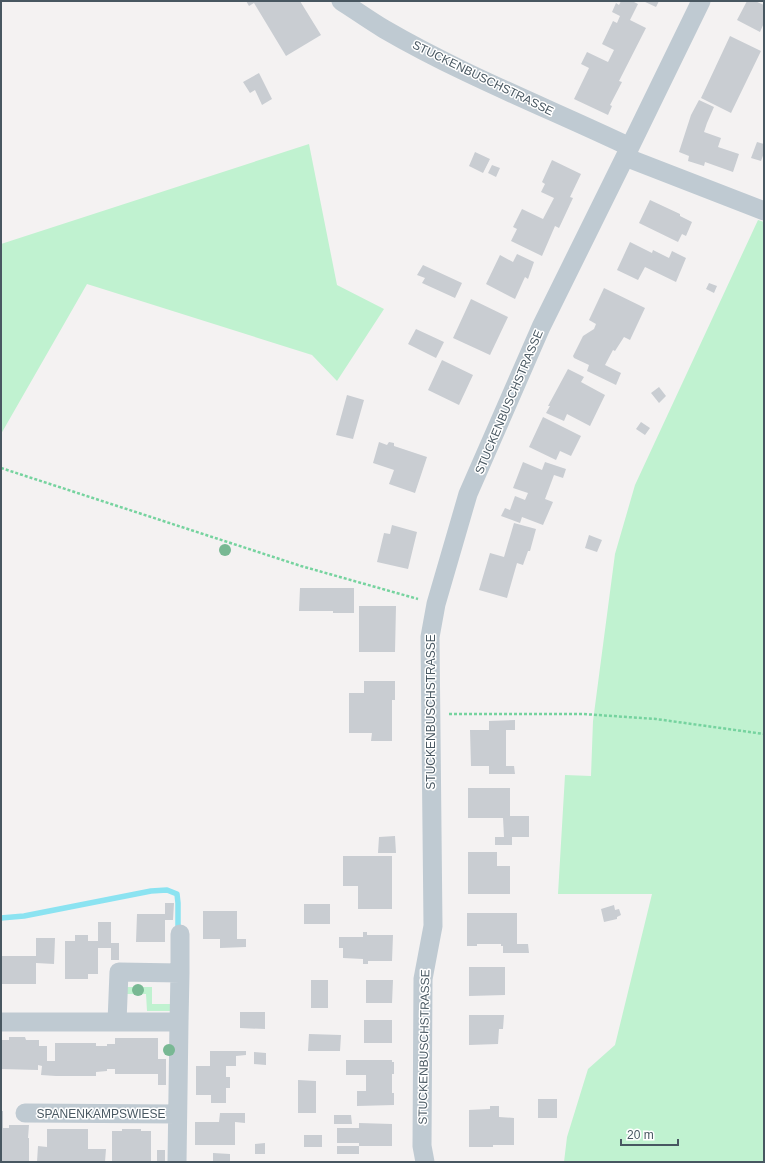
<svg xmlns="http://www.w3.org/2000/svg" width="765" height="1163" font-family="Helvetica,sans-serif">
<rect width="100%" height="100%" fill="#f4f2f2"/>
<path fill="#c0f2d0" d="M309 144 337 285 384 309 337 381 312 355 87 284 1 434V244Z
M758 220 764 222V1162H564L567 1137 588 1069 615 1045 652 894H558L565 775 591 776 593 721 615 554 635 485Z
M126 987H152V1004H172V1011H147L146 994H126Z"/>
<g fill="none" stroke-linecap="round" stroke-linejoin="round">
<path stroke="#8be3f1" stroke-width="5.5" d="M1 918 24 916 151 891 167 890 177 894 178 903V927"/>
</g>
<path fill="#c9cdd2" d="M246 1H300L321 35 286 56 254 3 249 6Z
M621 1H632L638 4 630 20 646 28 619 81 622 82 610 105 612 106 608 115 574 99 589 68 581 64 587 52 608 62 614 50 602 44 613 21 617 23 620 16 612 12 616 3 619 5Z
M643 1H659L656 7Z
M747 1H755L764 5V23L760 32 737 20Z
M730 36 761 51 731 113 701 98Z
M259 73 272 99 262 105 255 90 250 93 243 82Z
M699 100 714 107 707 123 704 132 721 138 718 147 739 154 733 172 705 162 704 166 688 161 689 156 679 152 691 115Z
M757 142 764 144V153L761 161 751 158Z
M475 152 490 159 483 173 469 166Z
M552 160 581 174 570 197 573 198 559 228 555 226 542 256 511 241 517 229 513 227 522 209 543 219 554 198 541 192 545 184 542 182Z
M492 165 500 168 496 177 488 173Z
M650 200 680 214V216L692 222 686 236 682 234 678 242 639 223Z
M630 242 652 253 653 250 669 258 672 251 686 258 676 282 645 267 638 280 617 270Z
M517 254 534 262 528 279 525 277 515 299 486 284 500 255 513 262Z
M423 265 462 283 455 298 422 283 425 278 417 275Z
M709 283 717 286 714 293 706 289Z
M604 288 645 308 630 340 624 337 615 351 613 350 605 365 621 373 616 385 587 371 589 365 574 358 573 356 583 336 594 329 596 324 589 320Z
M471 299 508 317 490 355 453 338Z
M416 329 444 342 436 358 408 344Z
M442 360 473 375 459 405 428 390Z
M568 369 584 377 581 382 605 395 590 426 567 414 564 421 546 413 550 406H548Z
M659 387 666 396 659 403 651 393Z
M347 395 364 400 353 439 336 435Z
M543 417 581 436 571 456 560 451 556 460 529 447Z
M641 422 650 428 645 435 636 429Z
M379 442 387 445 389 442 394 443V446L427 457 415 493 389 484 394 470 373 463Z
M523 462 542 470 545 462 566 469 563 478 554 475 545 499 553 502 543 525 522 517 520 523 501 516 505 508 510 510 515 496 525 500 528 493 513 488Z
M514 523 536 529 530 551H528L523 565 517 563 507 598 479 590 490 553 504 557Z
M392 525 417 532 408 569 377 562 384 533 390 534Z
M589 535 602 540 597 552 585 548Z
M300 588H354V613H333V611H299Z
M359 606H396L395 652H359Z
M364 681H395V700H392V741H371L372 733H349V693H364Z
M515 720V730H506V766H514L515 774H489V766H471L470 730H489V721Z
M468 788H510V816H529V837H512V845H495V837H504L503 818H468Z
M395 836 396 853H378L379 837Z
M468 852H497V866H510V894H468Z
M343 856H392V909H358V886H343Z
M165 903H174L173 920H165V942H136L137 914H165Z
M304 904H330V924H304Z
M614 905 615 910 619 909 621 915 617 917V919L604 922 601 909Z
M203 911H237V939H246V947L220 948V939H203Z
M467 913H517V944H528L529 953H503V946H501V944H477V946H467Z
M98 922H111V943H119V960H111V948H98V974H88V979H65V941H75V935H88V941H98Z
M363 932H367V935H393L392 961H368V964H363V959L343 958V948H339V937H363Z
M36 938H55L54 964 36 963V984H2V956H36Z
M469 967H505V995L469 996Z
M311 980H328V1008H311Z
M366 980H393L392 1003H366Z
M240 1012H265V1029L240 1028Z
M469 1015H504L503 1029H499L498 1044 469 1045Z
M364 1020H392V1043H364Z
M309 1034 341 1035 340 1051H308Z
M9 1037H25L26 1040H39V1046H47V1061H55V1043H96V1046H107V1044H115V1038H158V1059H166V1085H158V1074H115V1069H107V1071L96 1072V1076H56L41 1075 42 1066 38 1065V1070L1 1069V1040H9Z
M210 1051H246V1055L236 1056V1066H226V1077H230V1088H226V1103H211V1095H196V1066H210Z
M254 1052 266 1053V1065L254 1064Z
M346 1060H392V1062H394V1074H392V1093H394V1105L357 1106V1091H366V1075H346Z
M298 1080 316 1081V1113H298Z
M538 1099H557V1118H538Z
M490 1106H499V1117L514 1118V1145H493V1147H469V1110L490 1109Z
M1 1111H3V1128H9V1125H29L28 1138H29V1162H1Z
M220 1113H245V1123L235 1122V1145H195V1122H219Z
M334 1115H351L352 1124H334Z
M359 1123 392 1124V1146H359V1143H337V1128H359Z
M47 1129H88V1149H106L105 1162H37L38 1146 47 1147Z
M122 1129H141V1131H151V1162H112V1131H122Z
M304 1135H322V1147H304Z
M265 1143V1154H255V1144Z
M337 1146H359V1154H337Z
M157 1150H165V1162H157Z
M213 1153 230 1154V1162H213Z"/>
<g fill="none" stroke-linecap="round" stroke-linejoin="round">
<path stroke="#76d39f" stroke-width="2.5" stroke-dasharray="3 2" stroke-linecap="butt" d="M1 468 301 566 418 599
M449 714H583L656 719 764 734"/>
<path stroke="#bfcad2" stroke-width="19" d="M341 1C355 10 369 20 384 29 463 75 548 108 630 147
M625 157 764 211
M180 973V934
M1 1022H179L177 1162
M117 1022 119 972 180 973 179 1022
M25 1113 177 1114
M425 1162 422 1146 423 979 433 926 430 637 436 604 468 494 541 327 625 157 701 1"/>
</g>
<g fill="#78b893">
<circle cx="225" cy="550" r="6"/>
<circle cx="138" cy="990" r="6"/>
<circle cx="169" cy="1050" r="6"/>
</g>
<g text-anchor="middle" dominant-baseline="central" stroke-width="3" stroke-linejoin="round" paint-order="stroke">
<g font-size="12" fill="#485761" stroke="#fff">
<text transform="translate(483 78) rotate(26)">STUCKENBUSCHSTRASSE</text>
<text transform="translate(509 402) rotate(-67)">STUCKENBUSCHSTRASSE</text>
<text transform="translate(431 712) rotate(-90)">STUCKENBUSCHSTRASSE</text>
<text transform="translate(424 1047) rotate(-89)">STUCKENBUSCHSTRASSE</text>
<text x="101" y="1114">SPANENKAMPSWIESE</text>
</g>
</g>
<rect width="765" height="1163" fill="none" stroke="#485761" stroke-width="4"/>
<path d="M621 1139v6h57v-6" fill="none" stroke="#485761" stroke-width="2"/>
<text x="627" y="1139" font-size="12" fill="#485761" stroke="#ffffff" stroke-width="3" paint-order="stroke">20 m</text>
</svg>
